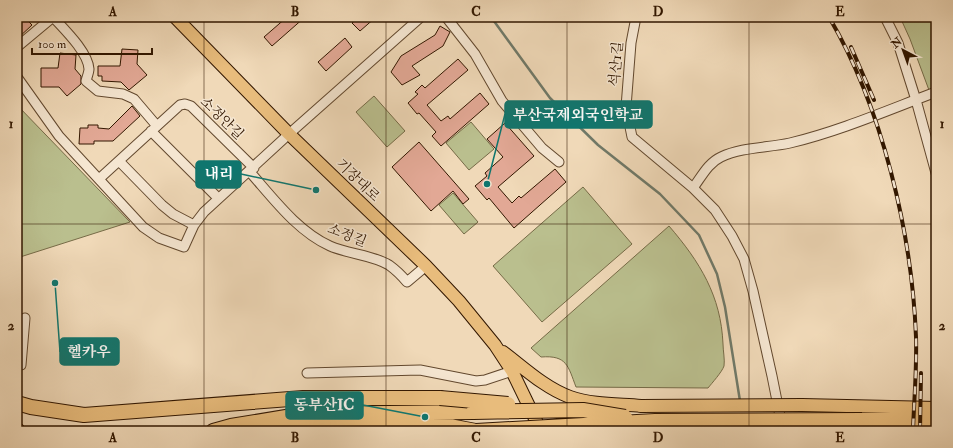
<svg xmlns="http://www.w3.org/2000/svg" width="953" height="448" font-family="'IM FELL Double Pica','Noto Serif KR',serif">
<rect width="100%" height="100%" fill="#f0d9b8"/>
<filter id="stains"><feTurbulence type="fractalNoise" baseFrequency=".005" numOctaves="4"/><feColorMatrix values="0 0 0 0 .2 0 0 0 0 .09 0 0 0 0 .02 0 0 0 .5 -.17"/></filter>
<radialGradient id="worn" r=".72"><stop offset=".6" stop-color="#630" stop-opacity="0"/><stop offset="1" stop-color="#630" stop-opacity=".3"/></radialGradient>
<path fill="#babf8e" stroke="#766b47" d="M900 17H936V109L910 39Z
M374 96 405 131 387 147 356 112Z
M17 105 130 222 17 258Z
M471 122 494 149 469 170 446 143Z
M583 187 632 244 542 322 493 266Z
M453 193 478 222 464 234 439 205Z
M669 226C700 262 721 296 723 344 723 350 725 360 724 366 722 372 712 383 708 388L576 387C568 366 567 355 541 357L531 348Z"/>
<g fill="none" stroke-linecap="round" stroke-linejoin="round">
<path stroke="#707968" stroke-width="2.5" d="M491 17 550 98 598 145 660 194 699 235 717 274 725 307 740 401"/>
</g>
<path fill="#e2a895" stroke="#321700" d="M17 17H24L32 25 17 39Z
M287 17H305L272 46 264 37Z
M359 17H376L360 31 352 23Z
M440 26 450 32 443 46 412 66 420 75 402 85 391 72 401 56 435 35Z
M345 38 352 47 326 71 318 62Z
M122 49 138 50 137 64 147 75 129 90 121 82 102 81V76H98V66H120Z
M60 53 76 55 75 69 81 76V84L67 96 59 87H41V68H58Z
M458 59 468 70 427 105 441 121 448 116 450 119 480 93 489 104 441 146 432 136 436 132 419 113 417 114 408 103 418 94 415 92 422 85 425 88Z
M132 106 140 116 113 141H94V144H79L80 128H88V125H98V128L109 129Z
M505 123 534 156 498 187 512 203 519 196 521 198 555 169 566 182 514 228 489 198 487 200 475 186 487 176 485 173 503 157 487 139Z
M419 142 469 199 463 204 453 191 431 211 392 167Z
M906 428H936V431H906Z"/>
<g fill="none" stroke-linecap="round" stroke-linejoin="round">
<defs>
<path id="minor" d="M53 17C64 29 88 52 89 69 89 72 87 77 86 81L98 91 123 94 134 99 157 126
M446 17 475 54 502 101 542 148 559 162
M636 17 631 43 626 107 632 137 693 188 715 210 732 236 744 259 753 291 772 376 783 431
M885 17 898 43 916 100 936 173
M17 47 53 17
M17 77 59 136 143 227 159 238 184 247 194 225 204 212 289 134 421 17
M151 131 218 198
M119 161 162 205 173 214 194 225
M249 171C273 198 297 231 330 246 348 254 373 255 389 265 396 270 402 276 407 282L426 266
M99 179 180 105 185 104 191 106 254 168
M693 188C702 176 708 163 721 157 742 147 767 148 790 143 840 131 888 110 936 92
M17 366 21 365 25 318
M307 373 420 370 476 381 485 380 512 371"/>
<path id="major" d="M175 17 289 134 426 266 459 301 495 345 512 371 541 431
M503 352C524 368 545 388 570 397 593 405 618 404 641 406
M802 405 936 408"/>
<path id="highway" d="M17 403 31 407 84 415 303 398H440
M862 420H936
M17 430 18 431
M213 431 231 426 304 414 473 412
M258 431 269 429 314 426H449L476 431"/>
</defs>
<use href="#minor" stroke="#62482e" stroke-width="11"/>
<use href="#major" stroke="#321700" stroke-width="14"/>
<use href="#highway" stroke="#321700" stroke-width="16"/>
<use href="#minor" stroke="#f5e6d1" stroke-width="9"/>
<use href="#major" stroke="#e8bc7c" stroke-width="12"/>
<use href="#highway" stroke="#e8bc7c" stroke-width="14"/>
<defs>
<path id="rail" d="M829 17C882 107 912 233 916 337 917 368 914 400 913 431
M851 47 874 100
M920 431 921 373"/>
</defs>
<use href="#rail" stroke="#321700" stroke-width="4"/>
<use href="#rail" stroke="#f5e6d1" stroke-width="2.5" stroke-dasharray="8" stroke-linecap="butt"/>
<defs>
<path id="major-bridge" d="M641 406 802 405"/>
<path id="highway-bridge" d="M440 398 508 404
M473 412 583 410 625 417
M476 431 655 421 862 420"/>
</defs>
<use href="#major-bridge" stroke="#321700" stroke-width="14" stroke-linecap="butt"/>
<use href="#highway-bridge" stroke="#321700" stroke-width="16" stroke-linecap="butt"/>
<use href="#major-bridge" stroke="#e8bc7c" stroke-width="12"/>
<use href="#highway-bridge" stroke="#e8bc7c" stroke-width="14"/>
</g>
<path fill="none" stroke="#321700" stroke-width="1" stroke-opacity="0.55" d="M204 17V431M386 17V431M567 17V431M749 17V431M17 224H936"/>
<g text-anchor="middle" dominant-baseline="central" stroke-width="3" stroke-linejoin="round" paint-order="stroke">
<g font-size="14" fill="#321700" stroke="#f5e6d1">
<text transform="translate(616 64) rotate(-85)">석산1길</text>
<text transform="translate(222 118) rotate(44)">소정안길</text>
<text transform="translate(358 180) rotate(44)">기장대로</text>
<text transform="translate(347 235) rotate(21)">소정길</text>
</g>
</g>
<path fill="none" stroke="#0f766e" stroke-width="1.5" d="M487 184L505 114M316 190L241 174M55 283L60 352M425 417L363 405"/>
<g fill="#0f766e" stroke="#f5e6d1" stroke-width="1.5">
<circle cx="487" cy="184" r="4"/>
<circle cx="316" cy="190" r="4"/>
<circle cx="55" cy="283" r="4"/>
<circle cx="425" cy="417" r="4"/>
</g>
<g fill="#0f766e" stroke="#0f766e" stroke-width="1.5">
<rect x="505" y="101" width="147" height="27" rx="4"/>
<rect x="196" y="161" width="45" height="27" rx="4"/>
<rect x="60" y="338" width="59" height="27" rx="4"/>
<rect x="286" y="392" width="77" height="27" rx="4"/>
</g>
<g font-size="15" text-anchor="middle" font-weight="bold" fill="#fff">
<text x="578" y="120">부산국제외국인학교</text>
<text x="219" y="179">내리</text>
<text x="89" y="357">헬카우</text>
<text x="324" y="410">동부산IC</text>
</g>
<rect width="953" height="448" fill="none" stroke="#f0d9b8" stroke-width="44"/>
<g transform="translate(903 50) rotate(319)" stroke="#f5e6d1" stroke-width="3" paint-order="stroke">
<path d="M0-3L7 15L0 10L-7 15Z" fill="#321700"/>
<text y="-6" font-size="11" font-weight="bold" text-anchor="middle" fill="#321700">N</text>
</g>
<path d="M32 48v6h120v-6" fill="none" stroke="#321700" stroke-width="2"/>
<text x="38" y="48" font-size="12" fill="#321700" stroke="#f5e6d1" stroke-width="3" paint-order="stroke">100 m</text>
<rect x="22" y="22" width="909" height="404" fill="none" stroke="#321700" stroke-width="1.5"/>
<g font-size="13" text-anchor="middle" font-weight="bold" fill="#321700">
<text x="113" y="16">A</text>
<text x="295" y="16">B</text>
<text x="476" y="16">C</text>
<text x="658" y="16">D</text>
<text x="840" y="16">E</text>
<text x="11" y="128">1</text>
<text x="942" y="128">1</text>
<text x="11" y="330">2</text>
<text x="942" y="330">2</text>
<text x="113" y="442">A</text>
<text x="295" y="442">B</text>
<text x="476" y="442">C</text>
<text x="658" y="442">D</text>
<text x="840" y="442">E</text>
</g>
<rect width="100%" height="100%" filter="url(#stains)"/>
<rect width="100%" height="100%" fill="url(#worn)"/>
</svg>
